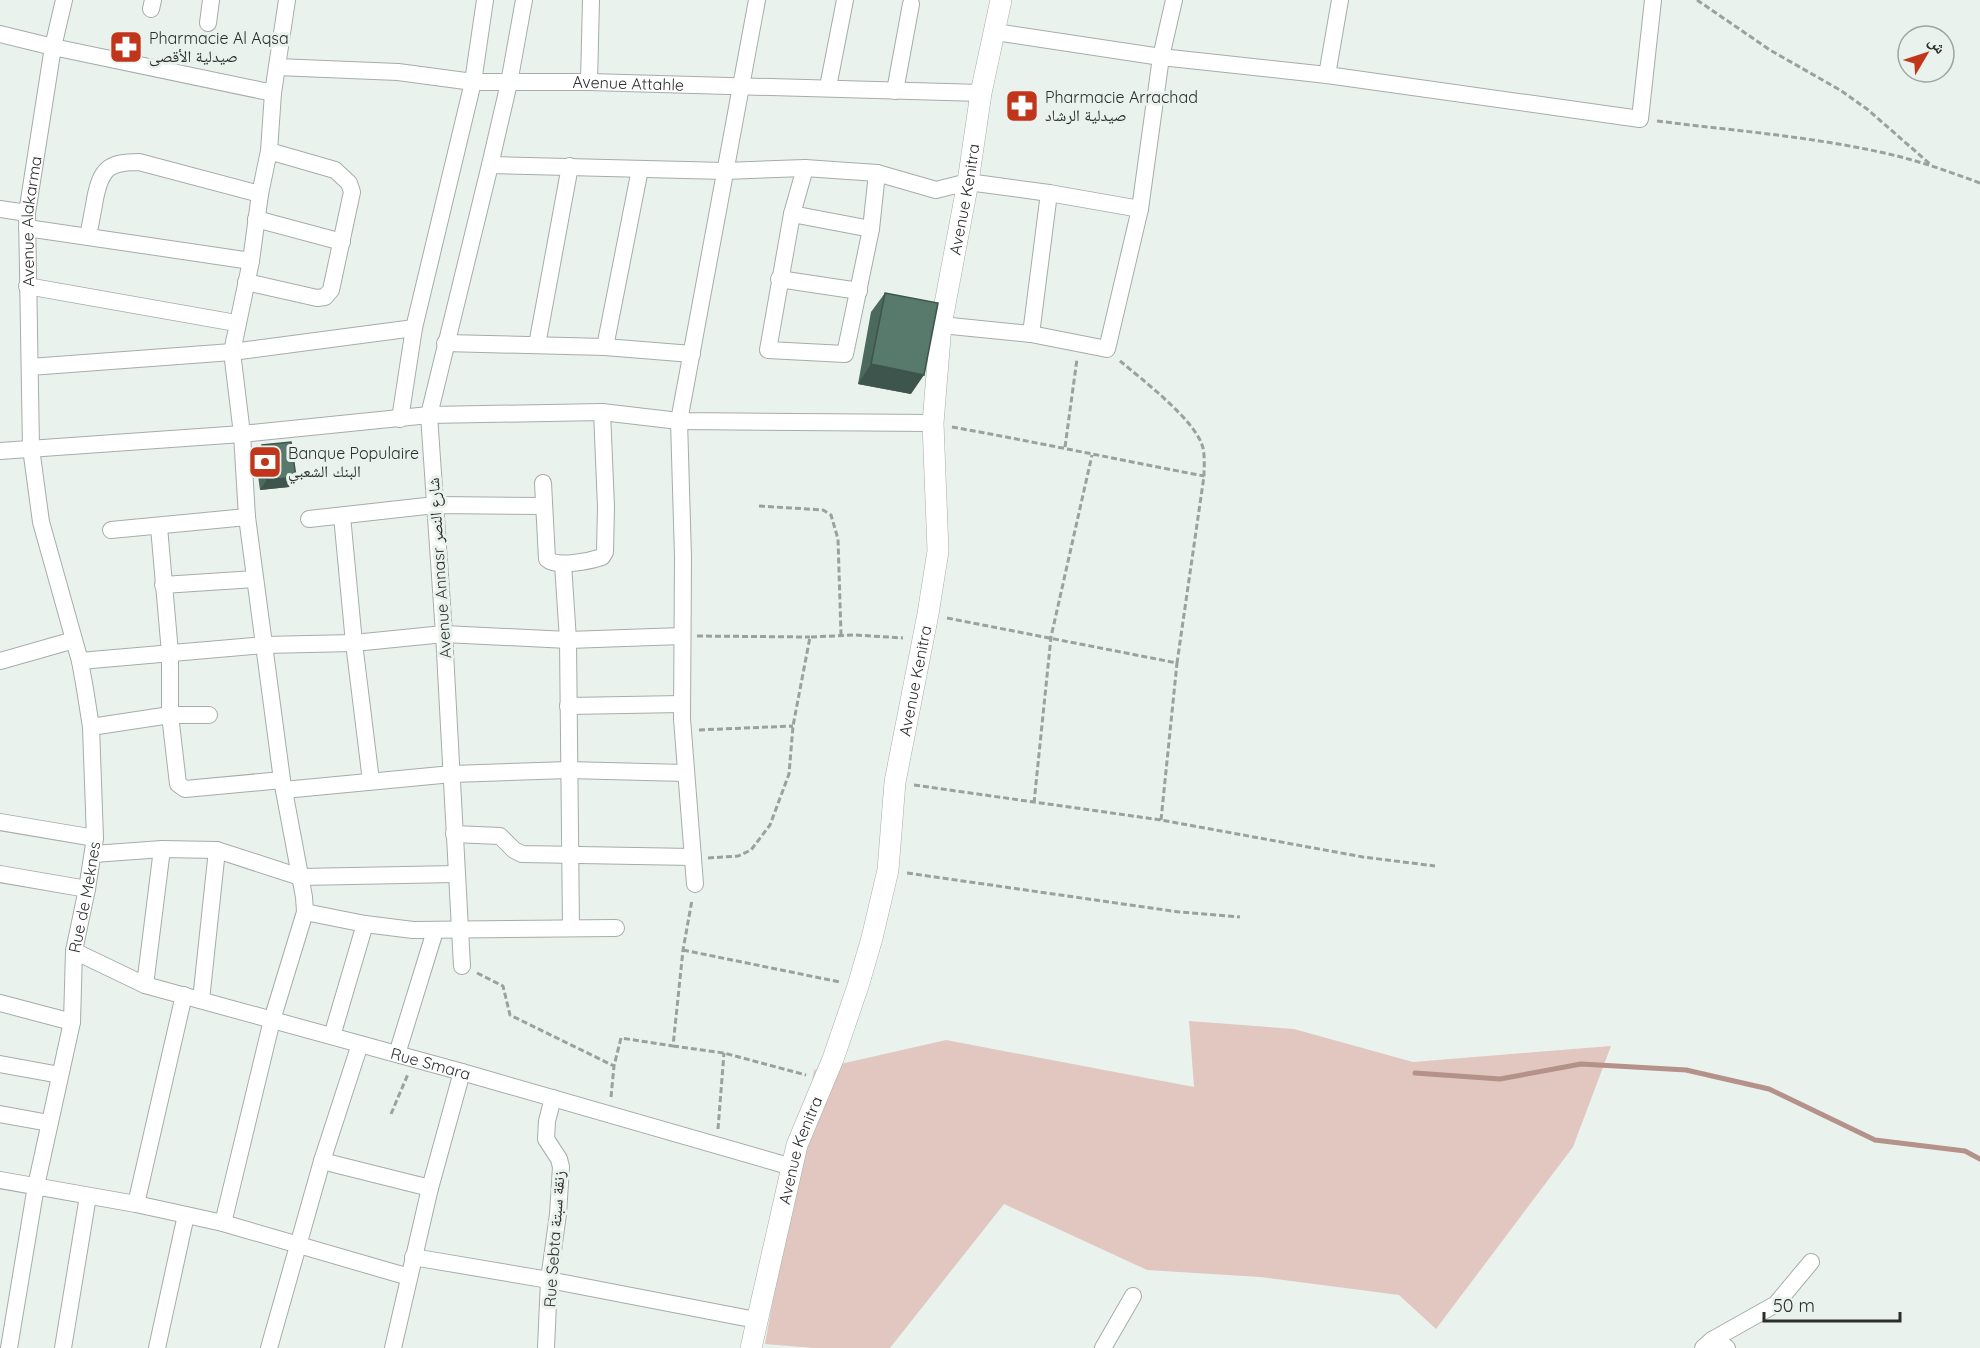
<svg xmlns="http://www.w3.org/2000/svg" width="1980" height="1348" font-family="Quicksand,'Noto Naskh Arabic',sans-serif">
<rect width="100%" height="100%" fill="#eaf2ee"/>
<path fill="#e2c7c0" d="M1189 1021 1294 1029 1413 1062 1611 1046 1573 1147 1436 1329 1399 1295 1260 1277 1147 1270 1004 1204 890 1348H814L765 1344 814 1070 946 1040 1194 1087Z"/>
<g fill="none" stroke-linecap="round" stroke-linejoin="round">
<path stroke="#b49189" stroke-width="5" d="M1415 1073 1500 1079 1581 1064 1686 1070 1769 1089 1875 1140 1965 1151 1980 1159"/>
<defs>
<g id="minor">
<path d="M151 9 153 0"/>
<path d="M208 23 211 0"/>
<path d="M995 32 1161 57 1327 75 1640 119 1653 0"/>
<path d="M0 34 53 47 273 93"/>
<path id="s1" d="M277 67 398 72 473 82H589L981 93"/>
<path d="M1327 75 1340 0"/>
<path d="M589 82 591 0"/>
<path d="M828 87 845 0"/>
<path d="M895 91 911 4"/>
<path d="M490 165 725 171 805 168 877 173 936 190 968 182 1049 193 1140 209"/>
<path d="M805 168 792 214 768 350 845 354 871 229 877 173"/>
<path d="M0 209 27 213"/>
<path d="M792 214 871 229"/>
<path d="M256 219 342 242"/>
<path d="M27 228 251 261"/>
<path d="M88 237C90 225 93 212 95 199 101 169 108 162 139 162L260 194"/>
<path d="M779 279 859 291"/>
<path d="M246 282 317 298 325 297 331 290 352 192 349 183 335 170 269 151"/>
<path d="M27 286 236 323"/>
<path d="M941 325 1031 334 1107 349 1140 209 1161 57 1174 0"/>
<path d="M1031 334 1049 193"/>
<path d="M445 343 605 347 692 354"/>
<path d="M537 345 570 166"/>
<path d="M605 347 640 169"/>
<path d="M30 367 232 352 414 328"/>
<path d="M400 419 414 328 473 82 485 0"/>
<path d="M0 451 242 434 429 415 602 412 679 421 933 423"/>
<path d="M543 483 547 559C557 568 590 561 602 557L605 552 606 507 602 412"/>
<path d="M342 516 354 643 371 781"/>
<path d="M309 519 435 505 544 506"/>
<path d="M159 527 170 653V715L178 784 185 789 282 780"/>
<path d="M111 530 247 517"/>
<path d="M563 564 568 640 571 928"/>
<path d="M163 585 255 579"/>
<path d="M0 661 74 640"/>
<path d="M80 661 264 645 354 643 444 634 568 640 682 636"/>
<path d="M568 706 682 704"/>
<path d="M91 727 170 715H209"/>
<path d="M284 790 452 774 568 770 685 773"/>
<path d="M0 822 95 838"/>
<path d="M454 834 500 836 514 850 522 854 693 857"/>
<path d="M94 854 162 849 217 850 300 877 456 874"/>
<path d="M0 874 87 889"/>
<path d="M695 884 682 719 683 557 679 421 757 0"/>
<path d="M305 912 365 924 413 930 616 928"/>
<path id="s2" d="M74 951 145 985 462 1072 792 1167"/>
<path d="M462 966 444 634 429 415 490 165 509 83 524 0"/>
<path d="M145 985 162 849"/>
<path d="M201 1000 217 850"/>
<path d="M0 1003 72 1022"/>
<path d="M332 1036 365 924"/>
<path d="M397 1054 435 931"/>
<path d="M0 1064 60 1075"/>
<path d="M0 1114 49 1123"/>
<path d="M322 1161 430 1188"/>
<path d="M0 1180 136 1204 223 1223 409 1277"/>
<path d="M136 1204 184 995"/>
<path d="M223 1223 272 1020 305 912 304 897 282 780 247 517 242 434 232 352 251 261 260 194 269 151 273 93 287 0"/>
<path d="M413 1257 549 1280 756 1320"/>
<path d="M1712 1340 1776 1304 1811 1262"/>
<path id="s3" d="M9 1348 36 1186 72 1022 74 951 87 889 95 838 91 727 85 689 80 661 41 522 31 448 27 213 53 47 64 0"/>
<path d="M63 1348 88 1196"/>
<path d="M157 1348 186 1215"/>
<path d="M269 1348 322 1161 360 1044"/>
<path d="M393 1348 430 1188 462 1072"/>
<path d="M546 1348 549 1280 558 1214 561 1167 559 1159 546 1139 547 1121 553 1098"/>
<path d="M1103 1348 1133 1296"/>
<path d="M1703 1348 1712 1340 1718 1341 1727 1348"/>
</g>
<g id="tertiary">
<path id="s4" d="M751 1348 797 1145 833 1059 858 986 872 938 888 870 895 782 928 614 938 551 933 423 941 325 968 182 981 93 1001 0"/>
</g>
</defs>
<use href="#minor" stroke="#a5adaa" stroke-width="18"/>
<use href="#tertiary" stroke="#a5adaa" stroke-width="22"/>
<path stroke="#9ba19f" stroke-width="3" stroke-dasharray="6 3" stroke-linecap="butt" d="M1697 0 1770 50 1840 90 1867 109 1930 164
M1657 121C1737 131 1819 137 1897 156 1925 163 1953 173 1980 183
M952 427C1036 442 1120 460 1204 476
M1065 447 1077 359
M759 506 823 510 831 515 838 539 841 635
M947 618 1177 663 1204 476C1204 467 1205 457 1203 448 1196 420 1141 379 1119 360
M697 636 810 637
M699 730 793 726
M914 785 1161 820 1363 857 1435 866
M1034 803 1051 637 1092 455
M1161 820 1177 663
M708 858 738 856 751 850 770 825 789 774 793 726 810 637 855 635 903 638
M907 873 1179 912 1240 917
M683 950 840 982
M477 973 503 986 510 1015 614 1066
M673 1046 724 1053 806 1075
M611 1097 614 1066 621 1038 673 1046 683 950 692 900
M391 1114 408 1074
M718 1129 724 1053"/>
<use href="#minor" stroke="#fff" stroke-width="16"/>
<use href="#tertiary" stroke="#fff" stroke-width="21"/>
</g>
<path fill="#4b695d" d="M885 293 911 394 858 384 871 312Z
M262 445 289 487 260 490 255 455Z"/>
<path fill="#3d554c" d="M871 364 924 375 911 394 858 384Z
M296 477 289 487 260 490 267 480Z"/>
<path fill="#577a6c" stroke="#3d554c" stroke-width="1.5" d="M885 293 938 303 924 375 871 364Z
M291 442 296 477 267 480 262 445Z"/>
<defs>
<symbol id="pharmacy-square" viewBox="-11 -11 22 22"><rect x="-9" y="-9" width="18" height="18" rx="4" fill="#c1361b" stroke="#eaf2ee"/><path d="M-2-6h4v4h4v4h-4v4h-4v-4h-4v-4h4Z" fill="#fff"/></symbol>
<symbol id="bank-square" viewBox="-11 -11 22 22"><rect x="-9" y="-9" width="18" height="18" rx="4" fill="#c1361b" stroke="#eaf2ee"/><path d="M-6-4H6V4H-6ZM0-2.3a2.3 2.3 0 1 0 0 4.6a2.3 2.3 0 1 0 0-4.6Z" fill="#fff"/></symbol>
</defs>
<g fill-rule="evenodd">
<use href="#pharmacy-square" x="107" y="28" width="38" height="38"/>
<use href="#pharmacy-square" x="1003" y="87" width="38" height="38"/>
<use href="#bank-square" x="246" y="443" width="38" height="38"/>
</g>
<g text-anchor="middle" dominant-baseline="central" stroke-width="6" stroke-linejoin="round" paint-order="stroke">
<g font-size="16" fill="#2b2e2d" stroke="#eaf2ee" text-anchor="start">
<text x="149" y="38">Pharmacie Al Aqsa<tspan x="149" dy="18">صيدلية الأقصى</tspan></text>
<text x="1045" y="97">Pharmacie Arrachad<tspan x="1045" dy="18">صيدلية الرشاد</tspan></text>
<text x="288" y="453">Banque Populaire<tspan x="288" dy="18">البنك الشعبي</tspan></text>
</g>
<g font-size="16" fill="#2b2e2d" stroke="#eaf2ee">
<text stroke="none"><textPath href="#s1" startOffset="352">Avenue Attahle</textPath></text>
<text stroke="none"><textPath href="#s4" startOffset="1176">Avenue Kenitra</textPath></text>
<text stroke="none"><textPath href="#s3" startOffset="1142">Avenue Alakarma</textPath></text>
<text transform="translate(439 568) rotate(-94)">Avenue Annasr شارع النصر</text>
<text stroke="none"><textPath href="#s4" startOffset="690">Avenue Kenitra</textPath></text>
<text stroke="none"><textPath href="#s3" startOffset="458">Rue de Meknes</textPath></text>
<text stroke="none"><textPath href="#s2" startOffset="375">Rue Smara</textPath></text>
<text stroke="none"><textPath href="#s4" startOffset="204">Avenue Kenitra</textPath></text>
<text transform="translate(554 1239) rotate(-86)">Rue Sebta زنقة سبتة</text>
</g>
</g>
<g transform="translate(1926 54) rotate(51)"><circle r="28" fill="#eaf2ee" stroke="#9ea4a1" stroke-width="1.5"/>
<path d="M0-4.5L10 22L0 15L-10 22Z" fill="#c1361b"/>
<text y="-9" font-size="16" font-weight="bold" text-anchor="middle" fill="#2b2e2d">ش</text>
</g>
<path d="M1764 1312v9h136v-9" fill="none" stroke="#2b2e2d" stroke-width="3"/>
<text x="1773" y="1312" font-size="18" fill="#2b2e2d" stroke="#eaf2ee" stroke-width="4.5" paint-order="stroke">50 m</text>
</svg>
